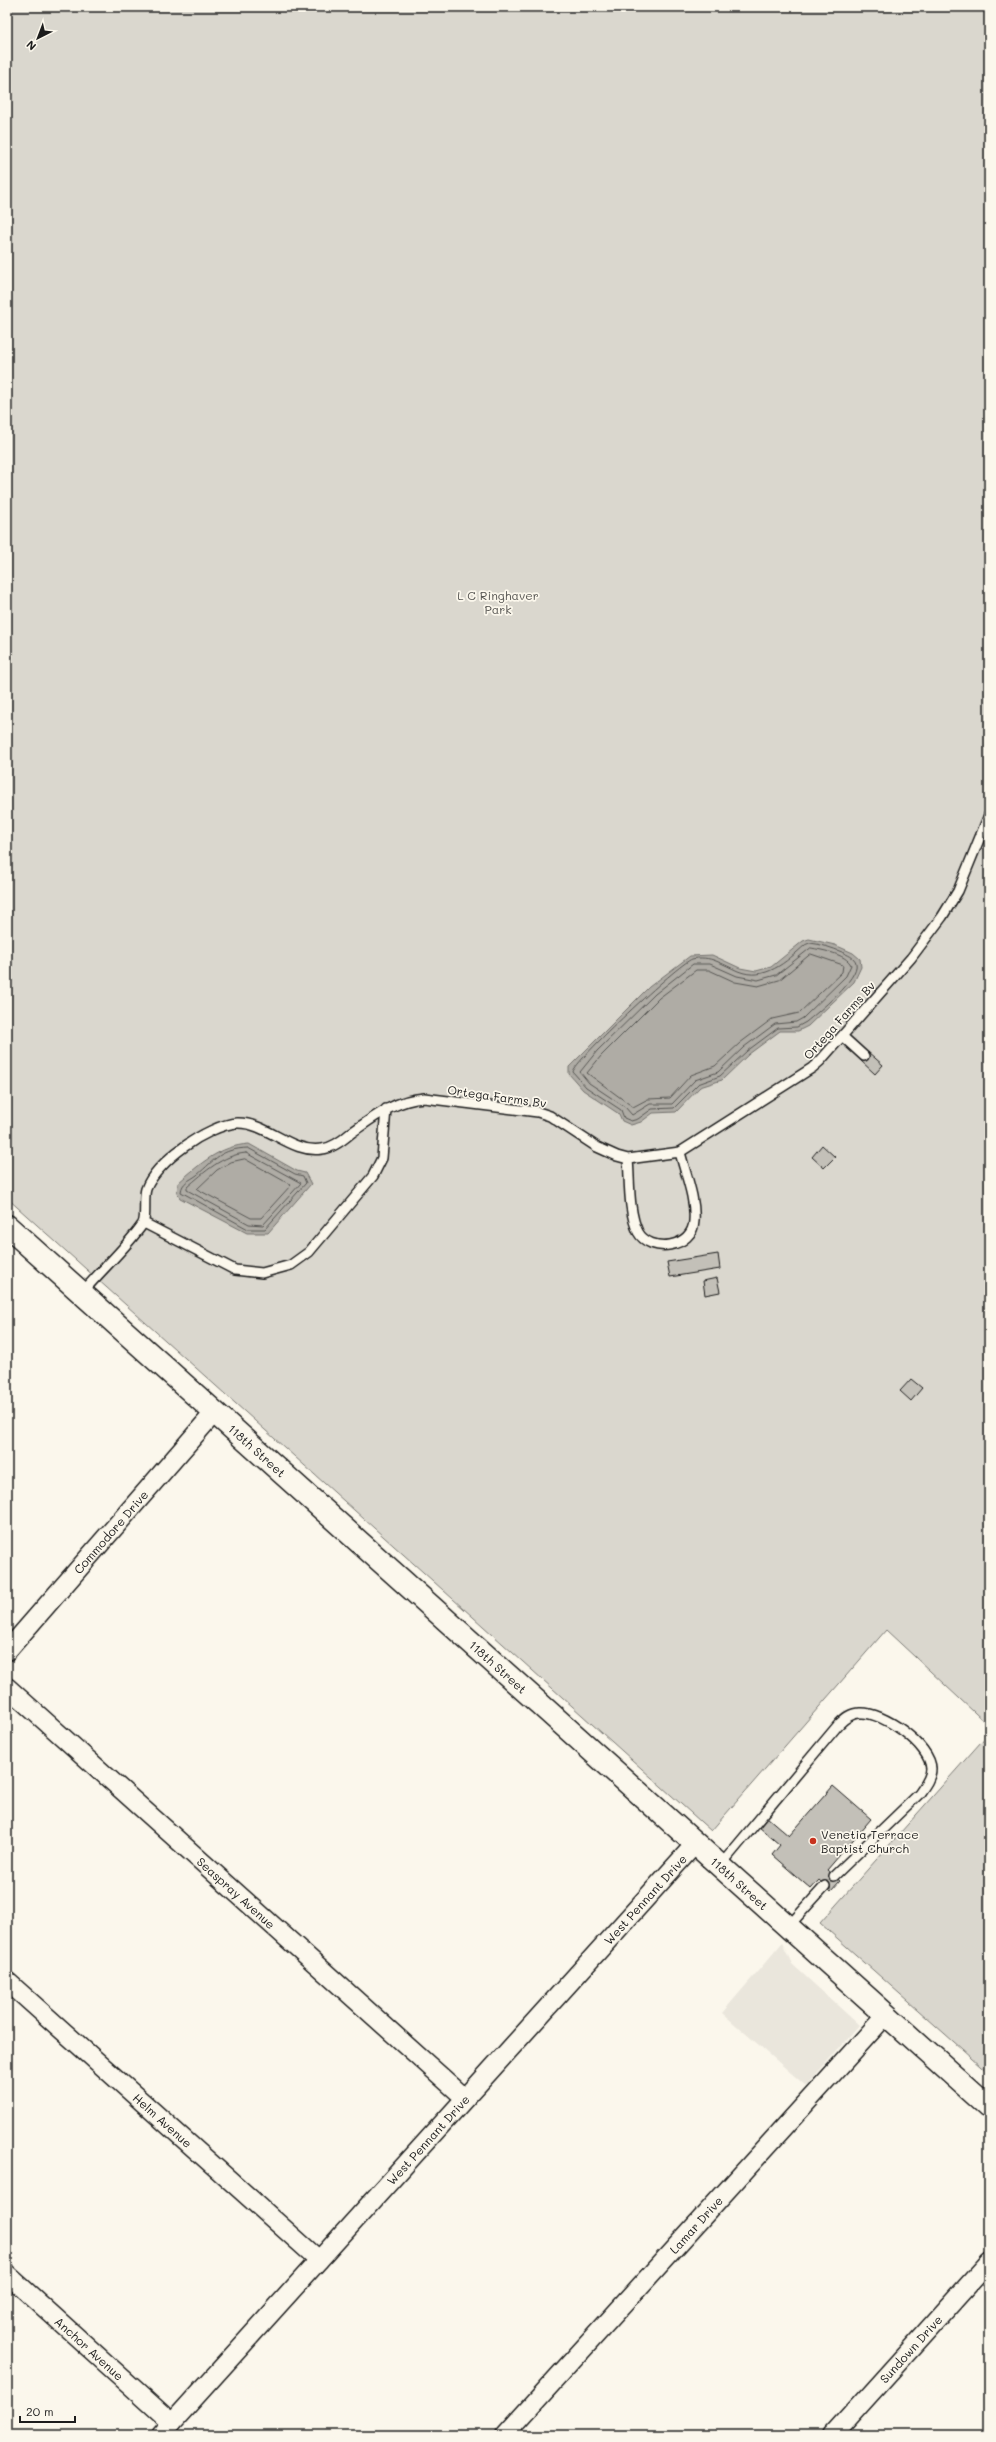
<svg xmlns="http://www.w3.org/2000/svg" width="996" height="2442" font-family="Mali,sans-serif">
<rect width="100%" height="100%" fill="#fbf7ec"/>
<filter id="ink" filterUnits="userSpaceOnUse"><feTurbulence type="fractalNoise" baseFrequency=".025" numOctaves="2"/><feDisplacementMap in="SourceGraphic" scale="8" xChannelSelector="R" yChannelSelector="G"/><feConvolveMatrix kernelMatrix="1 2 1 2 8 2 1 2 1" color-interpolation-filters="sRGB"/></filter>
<g filter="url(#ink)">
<path fill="#eae6dc" d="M782 1943 792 1964 859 2025 806 2086 722 2013Z"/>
<path fill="#dad7ce" stroke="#7b7a75" d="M7 7H989V1726L886 1630 711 1831 7 1198Z
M989 1733V2073L820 1923Z"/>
<path fill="#afaca5" stroke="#74726e" d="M809 939 835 945 853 953 860 959 861 967 854 982 808 1026 798 1031H780L749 1054 722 1080 700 1087 676 1112 653 1113 641 1122 631 1125 622 1121 619 1114 583 1090 569 1074V1067L649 987 690 956 712 955 740 968 756 971 771 967 803 941Z
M249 1144 297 1171 305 1173 311 1184 268 1233H247L180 1198 177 1193 178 1183C200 1164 219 1146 249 1144Z"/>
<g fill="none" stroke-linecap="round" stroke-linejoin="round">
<path stroke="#575653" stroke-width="1" d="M810 943C821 944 832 948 842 952 847 955 855 957 856 963 860 978 817 1013 806 1022L797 1027 778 1028 747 1051 720 1076 698 1084 674 1108 652 1109 638 1119 631 1121 624 1118 621 1110 586 1087 573 1072C574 1061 678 964 692 959 700 957 709 958 716 961 724 964 731 968 738 971 765 982 786 962 805 945Z
M811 948C822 950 846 954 851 965L846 976 803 1018 796 1022 775 1024 744 1047 718 1072 695 1080 672 1104H650L632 1115 625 1107 589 1083 580 1072 597 1051 655 994 693 964H710L737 976 758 980 776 975Z
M811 954 843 965 842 972 799 1013 772 1019 740 1043 715 1066 691 1075 670 1098 648 1099 633 1107 587 1073 601 1056 659 998 696 970H709L735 982 758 986 779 980Z
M248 1148 295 1174 303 1176 306 1183 265 1229H248L181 1192C182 1182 189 1181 197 1175 216 1159 220 1149 248 1148Z
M246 1153 301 1183 263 1225 249 1224 187 1190V1187C205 1172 222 1155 246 1153Z
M245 1159 291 1185 261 1218H251L197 1189 217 1170 231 1162Z"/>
</g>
<path fill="#c3c0b8" stroke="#1c1c1c" d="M868 1052 883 1065 875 1074 860 1060Z
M822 1145 835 1157 824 1168 812 1157Z
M718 1254 720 1269 670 1277 667 1262Z
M717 1278 720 1292 705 1295 703 1281Z
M911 1379 922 1388 911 1401 900 1391Z
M833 1786 871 1819 827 1870 840 1881 831 1891 819 1880 811 1889 772 1855 780 1845 759 1827 767 1817 789 1836Z"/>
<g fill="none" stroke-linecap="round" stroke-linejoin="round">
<defs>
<path id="service" d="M842 1036 864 1056
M628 1159C630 1181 628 1211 638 1232 650 1254 693 1248 694 1221 696 1199 685 1173 680 1152
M144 1223 235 1270 262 1273 291 1265 309 1252 373 1176 382 1158 386 1109
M82 1293C101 1270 125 1249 142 1225 147 1219 143 1198 146 1189 156 1162 208 1125 237 1123 267 1122 291 1154 322 1149 333 1148 343 1140 351 1133 374 1117 395 1100 424 1098L538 1112 550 1116 597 1147 617 1156 628 1159 680 1152 812 1068 820 1061 911 958 942 917 958 891 989 815
M720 1866 839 1724C845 1718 851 1713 860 1713 882 1711 931 1745 931 1769 931 1778 924 1787 919 1794L834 1876
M788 1927 825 1886"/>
<g id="minor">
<path id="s1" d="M7 1651 214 1413"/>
<path id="s2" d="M7 1687 465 2098"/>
<path id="s3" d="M7 1981 319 2260"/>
<path id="s4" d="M7 2274 172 2423"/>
<path id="s5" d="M161 2435 695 1844"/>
<path id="s6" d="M505 2435 886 2015"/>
<path id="s7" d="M833 2435 989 2262"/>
</g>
<g id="tertiary">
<path id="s8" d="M7 1226 989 2107"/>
</g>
</defs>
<use href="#service" stroke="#1c1c1c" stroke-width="12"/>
<use href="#minor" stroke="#1c1c1c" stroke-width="21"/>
<use href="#tertiary" stroke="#1c1c1c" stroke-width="25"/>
<use href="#service" stroke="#fbf7ec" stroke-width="9"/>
<use href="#minor" stroke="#fbf7ec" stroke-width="18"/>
<use href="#tertiary" stroke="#fbf7ec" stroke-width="22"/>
</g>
</g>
<circle fill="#c8321e" stroke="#fbf7ec" stroke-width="1.5" cx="813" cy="1841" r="4"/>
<g text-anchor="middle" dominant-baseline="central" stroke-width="3.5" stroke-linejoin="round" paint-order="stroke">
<g font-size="12" fill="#555451" stroke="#fbf7ec">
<text x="498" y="595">L C Ringhaver<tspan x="498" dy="14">Park</tspan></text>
</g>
<g font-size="12" fill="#1c1c1c" stroke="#fbf7ec">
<text transform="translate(839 1020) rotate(-48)">Ortega Farms Bv</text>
<text transform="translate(497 1096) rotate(8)">Ortega Farms Bv</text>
<text stroke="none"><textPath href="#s8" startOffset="336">118th Street</textPath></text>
<text stroke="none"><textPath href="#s1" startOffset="158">Commodore Drive</textPath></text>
<text stroke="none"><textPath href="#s8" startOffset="660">118th Street</textPath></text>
<text stroke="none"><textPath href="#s8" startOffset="984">118th Street</textPath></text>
<text stroke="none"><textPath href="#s2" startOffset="308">Seaspray Avenue</textPath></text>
<text stroke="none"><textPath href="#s5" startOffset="722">West Pennant Drive</textPath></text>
<text stroke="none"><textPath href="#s3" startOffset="209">Helm Avenue</textPath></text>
<text stroke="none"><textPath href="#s5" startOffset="398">West Pennant Drive</textPath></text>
<text stroke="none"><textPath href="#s6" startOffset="284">Lamar Drive</textPath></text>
<text stroke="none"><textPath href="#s4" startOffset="111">Anchor Avenue</textPath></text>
<text stroke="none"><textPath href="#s7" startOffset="116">Sundown Drive</textPath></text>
</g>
<g font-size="12" fill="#1c1c1c" stroke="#fbf7ec" text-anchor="start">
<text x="821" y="1834">Venetia Terrace<tspan x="821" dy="14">Baptist Church</tspan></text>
</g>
</g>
<rect width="996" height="2442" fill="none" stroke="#fbf7ec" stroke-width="24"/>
<rect x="12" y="12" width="972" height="2418" fill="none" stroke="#1c1c1c" stroke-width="1.5" filter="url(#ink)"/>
<g transform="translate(38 38) rotate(222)" stroke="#fbf7ec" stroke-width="3" paint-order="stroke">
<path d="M0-3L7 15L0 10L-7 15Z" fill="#1c1c1c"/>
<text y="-6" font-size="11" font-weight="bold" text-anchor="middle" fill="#1c1c1c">N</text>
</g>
<path d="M20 2416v6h55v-6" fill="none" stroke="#1c1c1c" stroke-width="2"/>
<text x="26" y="2416" font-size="12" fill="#1c1c1c" stroke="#fbf7ec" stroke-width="3" paint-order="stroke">20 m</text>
</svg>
